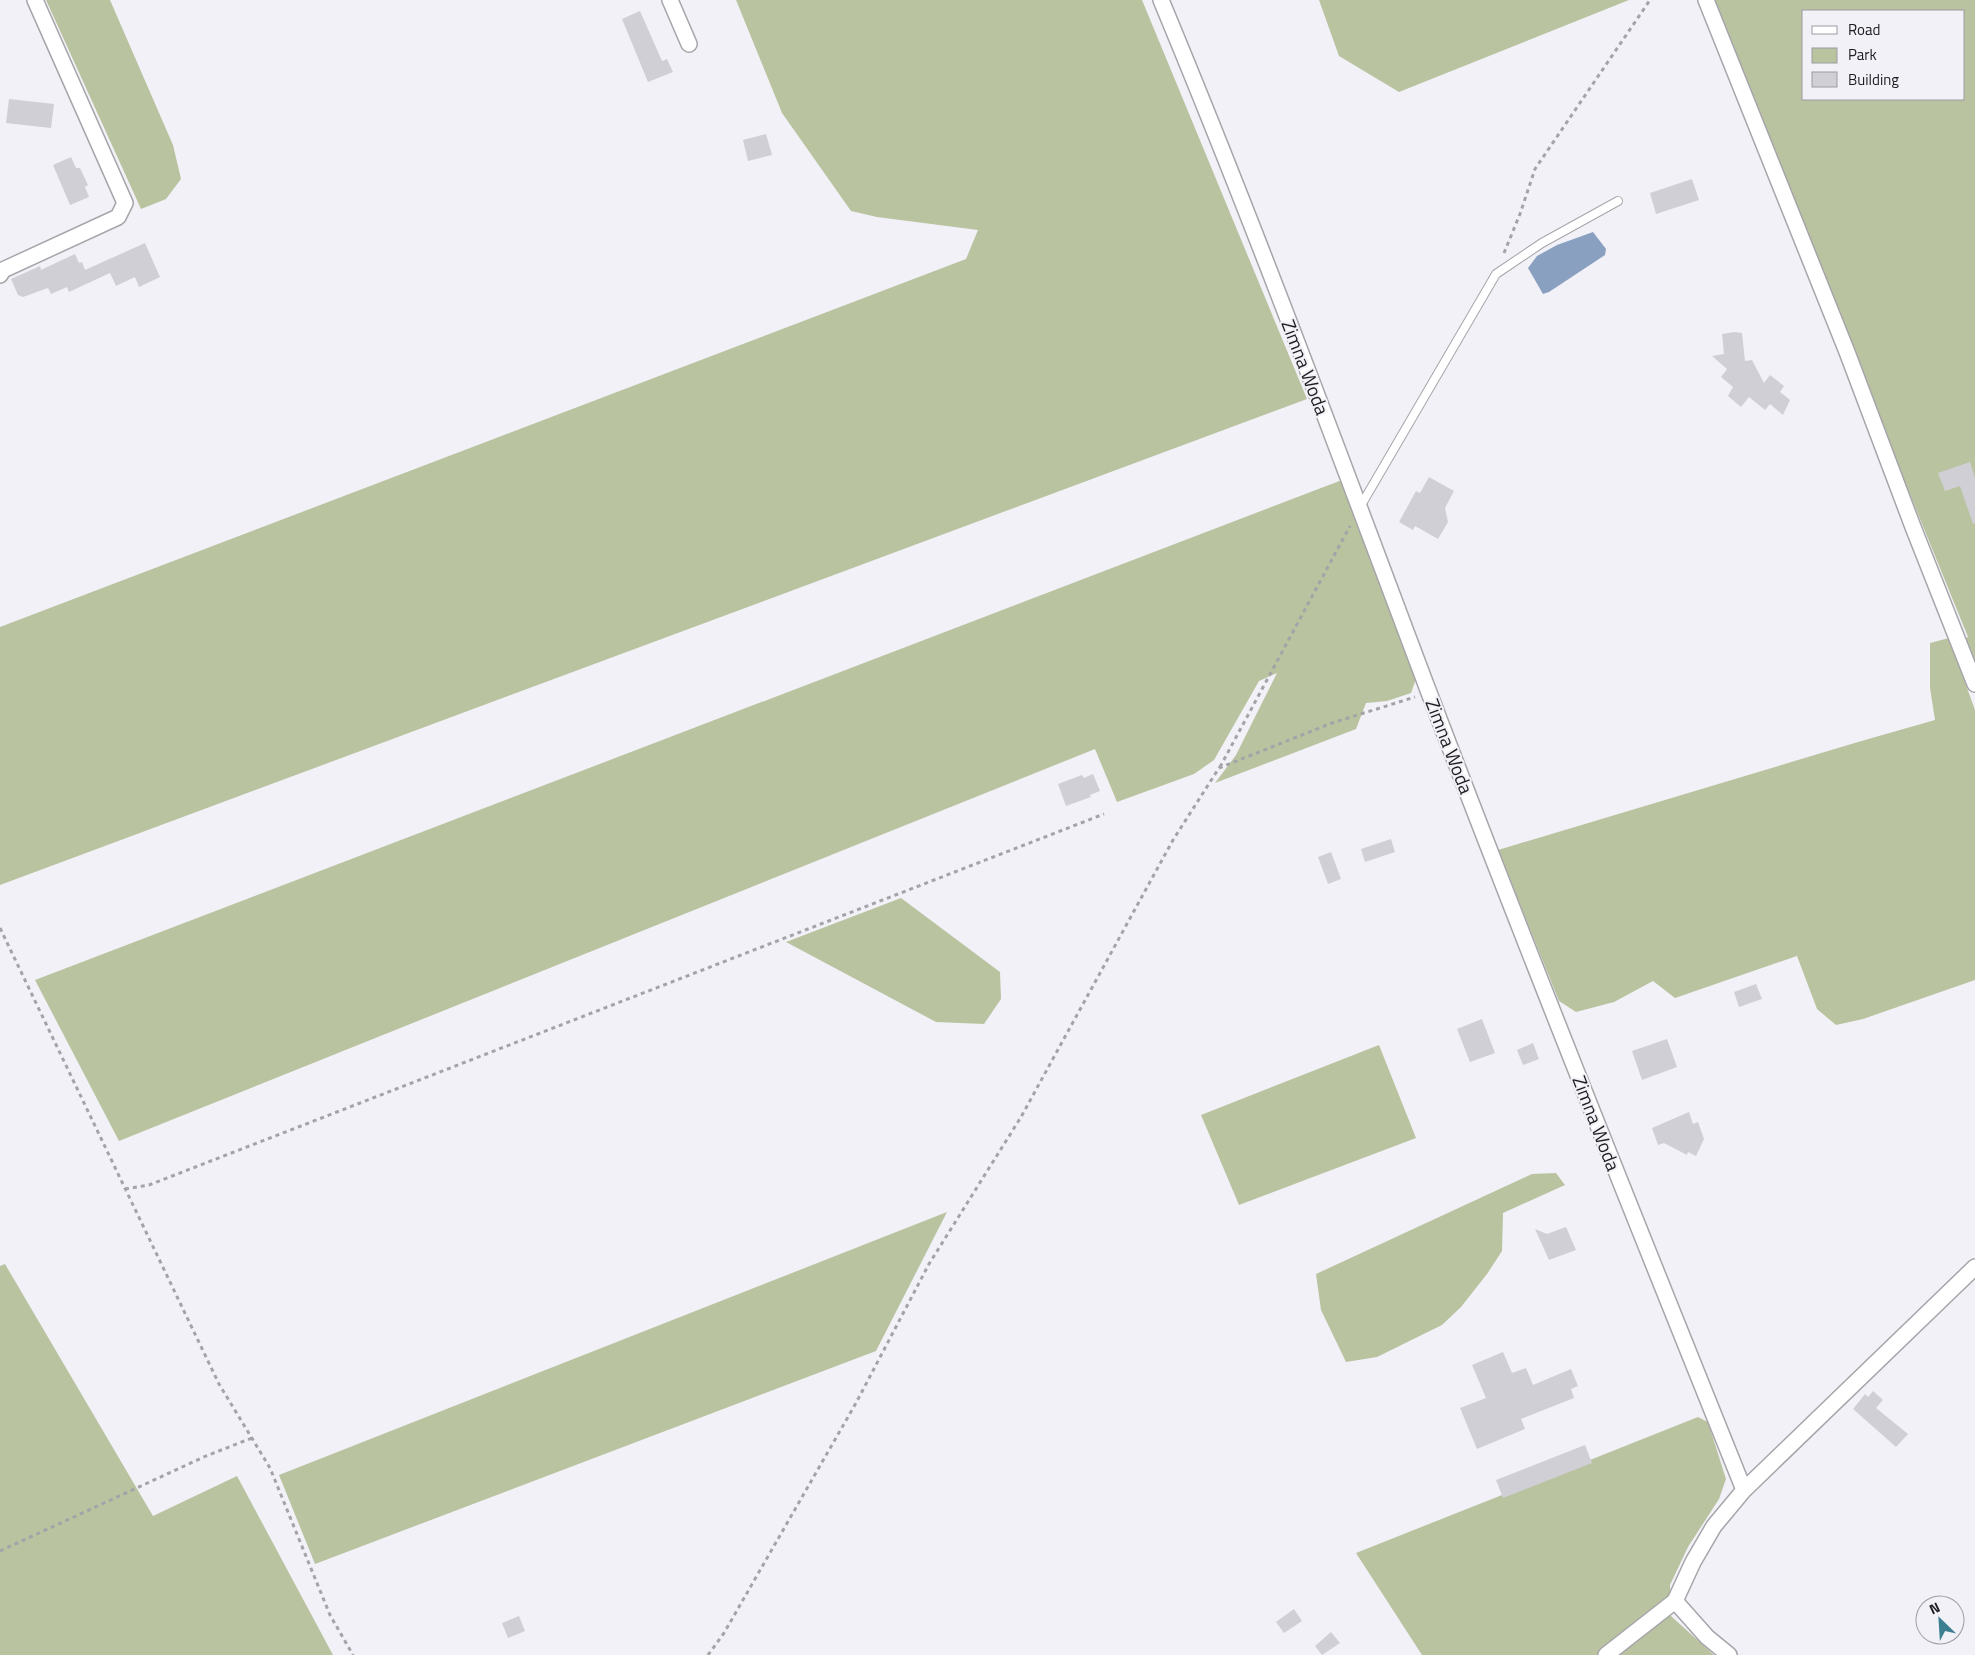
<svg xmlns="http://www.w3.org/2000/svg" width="1975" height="1655" font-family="'Titillium Web',sans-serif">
<rect width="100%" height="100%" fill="#f1f1f7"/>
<path fill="#bac3a0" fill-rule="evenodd" d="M46 0H110L173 145 181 179 166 199 141 209Z
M736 0H1142L1307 399 0 885V627L966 259 978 230 877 217 851 211 782 113Z
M1319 0H1629L1399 92 1339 56Z
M1709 0H1975V661L1966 638 1968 637ZM1804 11H1964V99H1804Z
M1342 480 1416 679 1411 693 1387 701 1366 703 1356 729 1215 783 1236 755 1277 673 1259 681 1214 760 1194 774 1117 802 1095 749 119 1141 35 980Z
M1949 638 1975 710V980L1863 1019 1836 1025 1817 1009 1797 956 1675 998 1653 981 1614 1002 1576 1012 1559 1001 1498 850 1858 742 1935 720 1930 688V643Z
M901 898 1000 972 1001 999 984 1024 936 1022 786 942Z
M1379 1045 1416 1138 1239 1205 1201 1115Z
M1556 1173 1565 1185 1503 1213 1502 1251 1487 1274 1461 1307 1442 1325 1377 1357 1346 1362 1321 1310 1316 1274 1532 1174Z
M947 1212 876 1351 315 1564 279 1475Z
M5 1264 153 1516 237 1476 333 1655H0V1266Z
M1698 1417 1708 1422 1726 1479 1719 1499 1688 1547 1670 1585 1671 1616 1714 1655H1422L1356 1553Z"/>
<path fill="#8aa0c1" d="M1593 232 1606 249 1605 255 1549 292 1543 294 1528 268 1537 256 1557 245Z"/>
<path fill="#cfcfd5" d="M640 11 662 61 667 59 673 72 648 82 622 19Z
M9 99 54 104 51 128 6 123Z
M766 134 772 155 748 161 743 140Z
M71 157 76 168H80L88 185 85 187 89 197 70 205 53 165Z
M1692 179 1699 200 1656 214 1650 193Z
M145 243 160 277 139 287 135 277 116 286 110 273 69 292 67 287 51 294 48 288 23 297 18 295 11 279 40 266 41 270 75 254 79 263 82 262 85 270Z
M1734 332 1742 333 1745 361 1752 360 1764 383 1770 375 1784 386 1780 392 1790 400 1783 415 1770 404 1765 410 1749 397 1741 407 1728 396 1733 387 1721 377 1727 369 1712 356 1724 354 1722 334Z
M1970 462 1975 478V523L1973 524 1960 486 1945 491 1938 473Z
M1429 477 1454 491 1445 508 1448 522 1438 539 1415 526 1413 530 1399 522 1416 491 1420 493Z
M1093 774 1100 791 1090 795 1091 797 1066 806 1058 784 1082 775 1084 778Z
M1391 839 1395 852 1365 862 1361 849Z
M1331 852 1341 879 1328 884 1318 857Z
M1756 984 1762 999 1739 1007 1734 992Z
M1482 1019 1495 1053 1470 1062 1457 1029Z
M1667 1039 1677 1067 1642 1080 1632 1051Z
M1533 1043 1539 1059 1523 1065 1517 1050Z
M1689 1112 1693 1124 1698 1122 1704 1139 1696 1156 1688 1152 1687 1155 1664 1143 1658 1145 1652 1128Z
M1566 1227 1576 1250 1549 1260 1535 1229 1547 1234Z
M1503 1352 1512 1373 1526 1368 1533 1385 1571 1369 1578 1386 1571 1389 1574 1398 1521 1419 1525 1429 1477 1449 1460 1408 1486 1398 1472 1365Z
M1873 1391 1883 1400 1876 1408 1908 1434 1896 1447 1853 1409 1865 1394 1868 1397Z
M1585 1445 1592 1463 1503 1498 1496 1480Z
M1294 1609 1302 1621 1284 1633 1276 1622Z
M519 1616 525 1631 508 1638 502 1623Z
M1331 1632 1340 1643 1322 1655 1315 1646Z"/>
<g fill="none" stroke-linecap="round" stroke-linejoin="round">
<defs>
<path id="service" d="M1360 507 1496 274 1542 243 1618 201"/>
<path id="minor" d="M670 0 689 44
M1161 0C1256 228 1341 459 1428 690 1530 958 1637 1224 1744 1490
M1706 0 1847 352 1913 527 1975 684
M0 275 3 270 118 217 125 203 35 0
M1606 1655 1675 1601
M1729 1655 1707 1637 1675 1601 1693 1562 1714 1526 1744 1490 1975 1267"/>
</defs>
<use href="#service" stroke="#a5a5aa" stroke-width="10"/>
<use href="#minor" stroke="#a5a5aa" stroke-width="18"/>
<path stroke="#a3a3a8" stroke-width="3" stroke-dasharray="4 4" stroke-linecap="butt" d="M1504 253 1520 214 1535 169 1650 0
M1220 767 1350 526
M0 928 219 1384 270 1468 330 1615 353 1655
M125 1189 149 1185 1104 814
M0 1551 206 1456 252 1438
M708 1655 724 1633 856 1403 929 1264 1021 1117 1173 840 1219 768 1332 723 1415 697"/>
<use href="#service" stroke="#fff" stroke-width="8"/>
<use href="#minor" stroke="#fff" stroke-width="15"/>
</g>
<g text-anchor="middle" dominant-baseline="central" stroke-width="4" stroke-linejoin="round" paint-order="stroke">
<g font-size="19" fill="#1d1d1f" stroke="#f1f1f7">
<text transform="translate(1306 367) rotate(69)">Zimna Woda</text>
<text transform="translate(1450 746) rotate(69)">Zimna Woda</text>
<text transform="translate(1597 1123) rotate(69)">Zimna Woda</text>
</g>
</g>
<rect x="1802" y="10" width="162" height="90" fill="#f1f1f7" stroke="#9c9ca1"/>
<rect x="1812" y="26" width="25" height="8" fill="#ffffff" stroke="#9c9ca1"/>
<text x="1848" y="35" font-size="15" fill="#1d1d1f">Road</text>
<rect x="1812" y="48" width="25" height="15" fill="#bac3a0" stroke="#9c9ca1"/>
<text x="1848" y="60" font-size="15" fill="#1d1d1f">Park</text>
<rect x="1812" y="72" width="25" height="15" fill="#cfcfd5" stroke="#9c9ca1"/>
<text x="1848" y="85" font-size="15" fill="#1d1d1f">Building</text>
<g transform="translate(1940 1620) rotate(335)"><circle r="24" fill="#f1f1f7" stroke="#9c9ca1"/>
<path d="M0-4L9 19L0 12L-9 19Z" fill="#3c7f90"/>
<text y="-8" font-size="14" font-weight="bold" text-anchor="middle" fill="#1d1d1f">N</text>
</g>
</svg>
